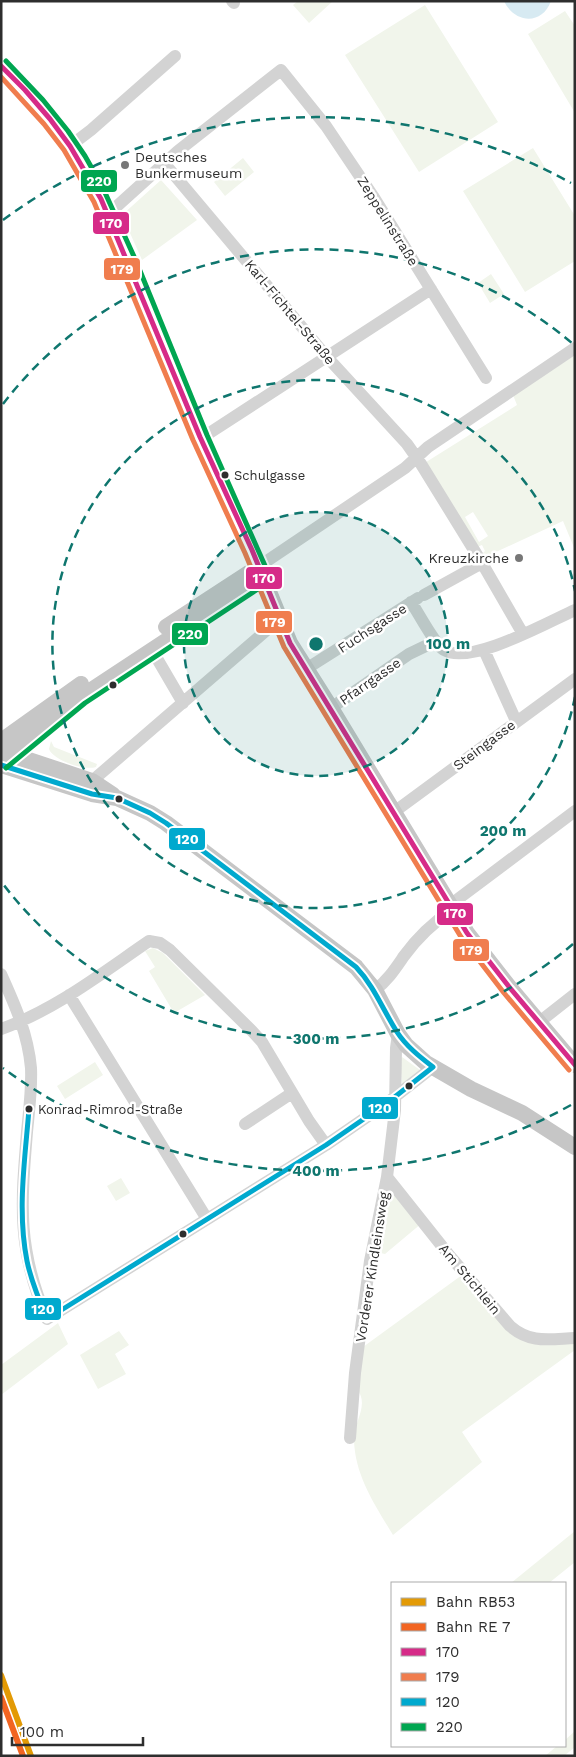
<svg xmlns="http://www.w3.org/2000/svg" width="576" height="1757" font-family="'Work Sans',sans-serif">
<rect width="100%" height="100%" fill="#fff"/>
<path fill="#f1f5eb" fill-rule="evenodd" d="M298 1H333L309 23 293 5Z
M425 5 498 122 419 172 345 55Z
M565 11 575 26V113L528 34Z
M533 148 575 216V261L525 292 463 191Z
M243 158 254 172 225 196 214 182Z
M161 180 197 220 142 260 122 215Z
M491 274 504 294 490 303 478 283Z
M575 355V550L563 521 485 557 482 554 485 551 482 545 477 547 423 464 517 405 513 395ZM473 512 488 536 479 542 465 517Z
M51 741 54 747 97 764 96 767C84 771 53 760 49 749Z
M153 948 163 953 205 995 174 1013 149 971 155 967 145 951Z
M402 1057 420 1070 402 1084 400 1059Z
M95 1062 103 1075 65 1099 57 1086Z
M121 1178 130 1193 116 1201 107 1186Z
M393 1193 422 1223 385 1254 376 1252 389 1196Z
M462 1275 507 1330 575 1342V1350L462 1432 482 1462 393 1535C375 1505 355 1476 354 1440 353 1422 370 1406 357 1389L363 1347Z
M58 1323 68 1344 1 1395V1365Z
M119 1331 129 1345 115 1354 126 1374 98 1389 80 1355Z
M575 1531V1562L549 1583H511Z
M575 1731V1747L564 1756H545L557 1746H565V1740Z"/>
<path fill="#d7eaf2" d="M504 1H551C542 26 514 23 504 1Z"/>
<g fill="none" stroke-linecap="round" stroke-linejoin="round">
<path stroke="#d3d3d3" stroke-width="12" d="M232 1 234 3
M70 146 91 130 175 56
M165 164 327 357 407 444 421 464 482 563 523 634
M107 211 116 207 178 151 281 70 326 126 373 196 486 378
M200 437 211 432 431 289
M258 567 405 468 428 447 575 348
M424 595 482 563
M411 602C418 612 435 645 444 650 470 666 548 622 575 610
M152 650 183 703
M484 650 516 721
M306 669 418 598
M331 708 409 654 436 641
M92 781 268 629 281 622
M394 812 575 679
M450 905 575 811
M1 974C15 1005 28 1034 31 1068 32 1089 29 1111 27 1132 21 1205 17 1249 47 1319L326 1145 387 1103 433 1067
M375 990C388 980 395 969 404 956 417 938 434 922 453 909
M69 995 207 1219
M538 1023 575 994
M1 1029C55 1010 102 973 149 941L160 943 170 950 252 1031 262 1042 309 1121 326 1145
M245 1124 292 1093
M387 1177 449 1255 510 1326C531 1344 549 1339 575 1338
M350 1438 355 1373 370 1261 387 1177 395 1110 396 1048 398 1034"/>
<path stroke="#c6c6c6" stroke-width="16" d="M1 66 25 90 50 119 70 146 101 199 140 290 200 437 252 550 290 643 331 708 467 933 510 988 575 1065
M166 627 258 567
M1 741 81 684
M5 752 92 781 113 795
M1 762 60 713 81 697 263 577
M1 765 92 794 117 798 150 813 166 823 356 967 375 990 398 1034 406 1045 426 1063 471 1089 522 1113 575 1147"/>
<defs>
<path id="bus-1" d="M1 66 25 90 50 119 70 146 101 199 200 437 252 550 290 643 467 933 510 988 575 1065"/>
<path id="bus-2" d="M1 77 44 124 64 150 94 202 193 440 245 553 284 647 461 937 504 993 569 1070"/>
<path id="bus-3" d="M1 765 92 794 117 798 150 813 166 823 356 967C374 986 383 1010 397 1032 406 1046 420 1057 433 1067L387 1103 326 1145 47 1319C39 1300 31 1281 27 1261 17 1211 25 1159 29 1109"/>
<path id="bus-4" d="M6 768 85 703 267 583 270 577 207 435 136 261 102 186 85 156 68 131 43 100 6 61"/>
</defs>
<use href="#bus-1" stroke="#fff" stroke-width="9"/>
<use href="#bus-2" stroke="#fff" stroke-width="9"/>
<use href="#bus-3" stroke="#fff" stroke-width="9"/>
<use href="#bus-4" stroke="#fff" stroke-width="9"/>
<use href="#bus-1" stroke="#d62b88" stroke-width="5"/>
<use href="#bus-2" stroke="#f07d4e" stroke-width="5"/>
<use href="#bus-3" stroke="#00a9ce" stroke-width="5"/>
<use href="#bus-4" stroke="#00a651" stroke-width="5"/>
<defs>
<path id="rail-1" d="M1 1675 31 1756"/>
<path id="rail-2" d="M1 1697 23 1756"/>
</defs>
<use href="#rail-1" stroke="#fff" stroke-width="10"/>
<use href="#rail-2" stroke="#fff" stroke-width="10"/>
<use href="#rail-1" stroke="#e39a05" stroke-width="6"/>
<use href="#rail-2" stroke="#f26522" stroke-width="6"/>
</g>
<circle cx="316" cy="644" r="132" fill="#0f766e" fill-opacity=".12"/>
<g fill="none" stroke="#0f766e" stroke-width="2.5" stroke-dasharray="9 6">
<circle cx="316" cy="644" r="132"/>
<path d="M575 697A264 264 0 1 1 575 591"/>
<path d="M573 944A395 395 0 0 1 3 884M3 404A395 395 0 0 1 573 344"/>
<path d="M571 1105A527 527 0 0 1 3 1068M3 220A527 527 0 0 1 571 183"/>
</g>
<g fill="#777" stroke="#fff" stroke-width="2">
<circle cx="125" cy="165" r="5"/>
<circle cx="519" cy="558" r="5"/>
</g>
<g fill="#2e2e2e" stroke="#fff" stroke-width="2">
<circle cx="225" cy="475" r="4.5"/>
<circle cx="113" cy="685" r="4.5"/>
<circle cx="119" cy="799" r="4.5"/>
<circle cx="409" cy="1086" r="4.5"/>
<circle cx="29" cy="1109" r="4.5"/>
<circle cx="183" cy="1234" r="4.5"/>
</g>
<g text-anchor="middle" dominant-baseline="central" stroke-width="5" stroke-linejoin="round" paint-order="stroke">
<g font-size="13" fill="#2e2e2e" stroke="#fff" text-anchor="start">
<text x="234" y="475">Schulgasse</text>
<text x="38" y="1109">Konrad-Rimrod-Straße</text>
</g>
<g font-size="14" fill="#2e2e2e" stroke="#fff" text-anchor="start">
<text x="135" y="157">Deutsches<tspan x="135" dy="16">Bunkermuseum</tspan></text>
<text x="509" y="558" text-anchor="end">Kreuzkirche</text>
</g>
<g font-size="14" fill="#2e2e2e" stroke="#fff">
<text transform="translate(388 221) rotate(58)">Zeppelinstraße</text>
<text transform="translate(290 312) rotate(50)">Karl-Fichtel-Straße</text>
<text transform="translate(372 628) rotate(-33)">Fuchsgasse</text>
<text transform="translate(370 681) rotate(-35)">Pfarrgasse</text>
<text transform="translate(484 745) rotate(-37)">Steingasse</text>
<text transform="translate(372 1267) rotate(-81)">Vorderer Kindleinsweg</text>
<text transform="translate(470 1279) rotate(50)">Am Stichlein</text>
</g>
</g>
<circle cx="316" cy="644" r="8" fill="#0f766e" stroke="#fff" stroke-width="2.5"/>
<g font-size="15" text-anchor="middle" font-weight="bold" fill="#0f766e" stroke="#fff" stroke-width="5" stroke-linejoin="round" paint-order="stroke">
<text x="448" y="649">100 m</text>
<text x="503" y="836">200 m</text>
<text x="316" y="1044">300 m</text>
<text x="316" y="1176">400 m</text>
</g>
<g stroke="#fff" stroke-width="2">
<rect x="80" y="169" width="38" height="24" rx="5" fill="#00a651"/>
<rect x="92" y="211" width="38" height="24" rx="5" fill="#d62b88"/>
<rect x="103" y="257" width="38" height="24" rx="5" fill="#f07d4e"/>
<rect x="245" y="566" width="38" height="24" rx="5" fill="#d62b88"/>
<rect x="255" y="610" width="38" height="24" rx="5" fill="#f07d4e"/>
<rect x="171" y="622" width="38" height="24" rx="5" fill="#00a651"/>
<rect x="168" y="827" width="38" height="24" rx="5" fill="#00a9ce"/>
<rect x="436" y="902" width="38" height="24" rx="5" fill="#d62b88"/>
<rect x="452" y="938" width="38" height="24" rx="5" fill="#f07d4e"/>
<rect x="361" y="1096" width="38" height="24" rx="5" fill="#00a9ce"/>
<rect x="24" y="1297" width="38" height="24" rx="5" fill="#00a9ce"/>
</g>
<g font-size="14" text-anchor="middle" font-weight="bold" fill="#fff">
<text x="99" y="186">220</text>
<text x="111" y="228">170</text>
<text x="122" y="274">179</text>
<text x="264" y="583">170</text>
<text x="274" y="627">179</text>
<text x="190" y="639">220</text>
<text x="187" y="844">120</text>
<text x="455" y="918">170</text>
<text x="471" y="955">179</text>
<text x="380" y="1113">120</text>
<text x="43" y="1314">120</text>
</g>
<rect width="576" height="1757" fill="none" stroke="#2e2e2e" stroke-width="5"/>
<rect x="391" y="1582" width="175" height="165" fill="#ffffff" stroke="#ababab"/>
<rect x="401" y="1598" width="25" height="8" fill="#e39a05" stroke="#ababab"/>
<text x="436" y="1607" font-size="15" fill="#2e2e2e">Bahn RB53</text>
<rect x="401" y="1623" width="25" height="8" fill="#f26522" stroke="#ababab"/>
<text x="436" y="1632" font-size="15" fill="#2e2e2e">Bahn RE 7</text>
<rect x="401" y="1648" width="25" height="8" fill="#d62b88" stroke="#ababab"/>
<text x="436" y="1657" font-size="15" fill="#2e2e2e">170</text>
<rect x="401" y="1673" width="25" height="8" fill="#f07d4e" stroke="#ababab"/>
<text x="436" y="1682" font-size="15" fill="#2e2e2e">179</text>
<rect x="401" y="1698" width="25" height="8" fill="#00a9ce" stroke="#ababab"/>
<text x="436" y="1707" font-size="15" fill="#2e2e2e">120</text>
<rect x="401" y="1723" width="25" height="8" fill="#00a651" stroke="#ababab"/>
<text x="436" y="1732" font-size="15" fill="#2e2e2e">220</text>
<path d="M12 1737v8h131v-8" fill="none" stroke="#2e2e2e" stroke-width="2.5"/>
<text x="20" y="1737" font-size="15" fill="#2e2e2e" stroke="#ffffff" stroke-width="4" paint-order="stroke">100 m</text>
</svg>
